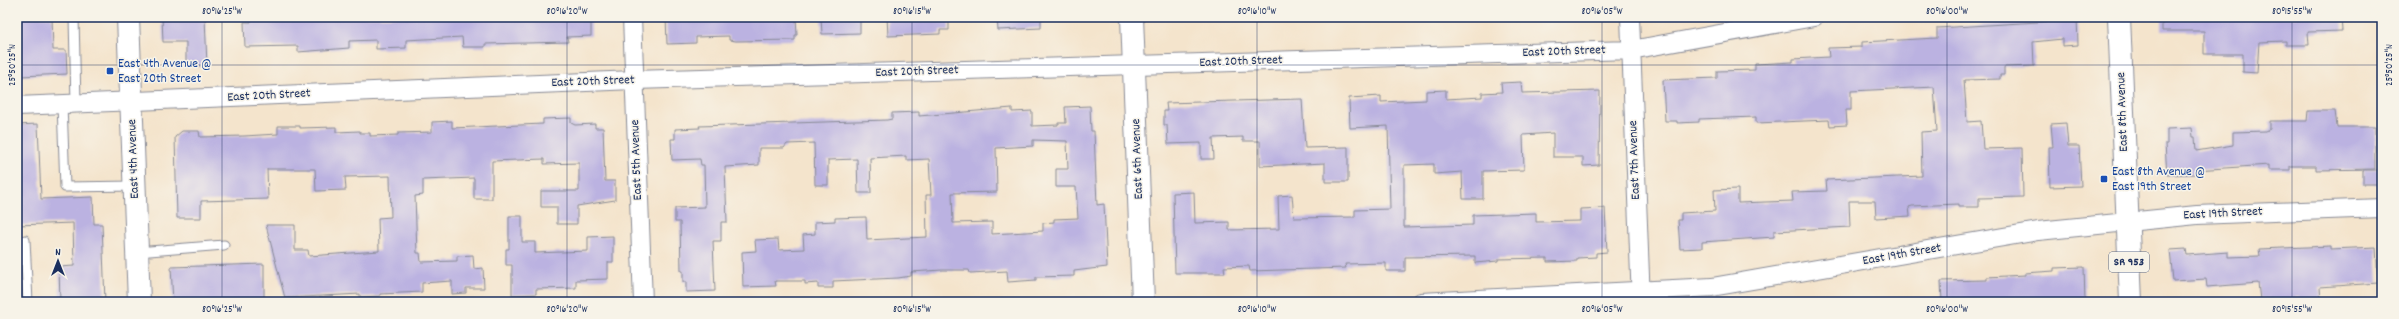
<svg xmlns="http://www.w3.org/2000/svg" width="2399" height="319" font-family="Dekko,sans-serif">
<rect width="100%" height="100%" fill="#f7f3e8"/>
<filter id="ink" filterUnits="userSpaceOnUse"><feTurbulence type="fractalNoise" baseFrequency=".025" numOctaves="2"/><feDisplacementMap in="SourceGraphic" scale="8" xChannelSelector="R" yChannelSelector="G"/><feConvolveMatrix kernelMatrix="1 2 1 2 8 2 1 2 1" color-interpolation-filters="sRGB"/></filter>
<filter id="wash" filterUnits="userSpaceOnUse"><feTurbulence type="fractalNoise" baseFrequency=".012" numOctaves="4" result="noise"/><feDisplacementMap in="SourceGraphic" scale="16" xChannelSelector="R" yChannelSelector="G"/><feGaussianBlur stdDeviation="0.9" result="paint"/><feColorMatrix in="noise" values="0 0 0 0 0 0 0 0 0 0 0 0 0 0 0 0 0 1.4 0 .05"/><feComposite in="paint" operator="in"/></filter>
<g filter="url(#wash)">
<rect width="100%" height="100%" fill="#f4e4cc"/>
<g id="blocks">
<path fill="#bbb2e1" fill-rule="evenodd" d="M19 17H52L53 50H66L67 74 21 76Z
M162 17H205L207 66H186V42H163Z
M251 17H472V20L505 17H591V36L567 37 568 42 485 44V47H463L462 37 406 40V48L376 49V40L349 41V48L298 52V46L245 47 244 22H251Z
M666 17H695V20L728 19V17H796L797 35H795V40L736 41 729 40V36L696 37V43L667 44Z
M821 17H860V33L822 34Z
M887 17H949V30H940V34L888 36Z
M997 17H1041V28L998 30Z
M2055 17H2077L2078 45 2062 46V39L2033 42 2034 66 2004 67V75H2000V79L1964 80 1967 122 1981 121 1983 149 2022 148 2023 197 1979 198V207H1958V204L1912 206 1909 207 1910 216 1876 218 1875 201H1849L1850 227 1774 231V237L1702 242V248L1680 249 1678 220H1681V213L1715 211 1714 190 1738 189V203L1793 201 1792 192 1827 191 1826 180 1922 176 1921 132 1937 131 1934 87 1851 91V110H1846L1847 125 1830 126 1829 120 1756 123V117L1699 119V122L1677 123V121H1665L1663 80 1717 78V71L1755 70V64L1793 62V59L1829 57 1828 48 1862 47V42L1937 38V28L2055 21Z
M2162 17H2341L2342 31 2308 32 2309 45H2286V41L2259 42 2257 73 2243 72V54H2204V31H2162Z
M1521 82 1522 93 1600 91 1599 165 1583 166V157H1553V133L1523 135 1524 170 1483 171V199H1463L1462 172 1434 174V164L1404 165V227L1473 225V215L1536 213V222L1580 221V209L1605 208 1607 252 1596 253V257L1577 258V261L1547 262V258L1498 259V261L1475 263V256L1405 257V271H1386V263L1345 264 1346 268 1250 271 1249 266 1224 267 1225 273H1175L1173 193 1194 192 1195 223 1229 222V230L1279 229 1278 196 1292 195 1294 218 1355 217V210L1390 209 1388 126 1350 128 1349 98 1381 96V102L1426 100V91L1446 90V99L1482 97V93L1502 92 1501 83Z
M1302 99 1305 148 1348 147V182H1325V163L1260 166V141H1243V137L1213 138 1214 159H1201V143L1168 144 1167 125H1164V111H1167L1166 103Z
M1090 106 1091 131H1094L1097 205 1104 204 1107 267 1074 271V276L1036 277V280L1008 282 1007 271 970 273 969 270H942L911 272V276L898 278 833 281V288H818V283L805 284V281H775L776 286 743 287 742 252 756 251 755 240 778 239 779 250 804 249 803 235 815 234V222L835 221V218L866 217 867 240 927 237 926 195H931L929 159 906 160V156L870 158 871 193H858L857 159 828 160V185H815L814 143 787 144 784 148H759V165L725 167 727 222H721V241H713L715 291 686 292V282H683V271H681L680 222H675V208L705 207 704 165H701L700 159 672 160 671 139H675V129L700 128 699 126 887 120 892 119V113L919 112V116L1012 108V112L1032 111V126L1058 125V123H1066L1065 107ZM1033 140 1067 141 1068 169H1056V187H1076L1078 218 1054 219V222L1043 223V231L992 234V222L953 223 952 193 997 192 996 148 1033 146Z
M2308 111H2335L2337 127H2375V169L2316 170V166H2290V170H2269V165L2196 170V174L2167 175 2165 144H2167V129L2192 128 2193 137H2195L2196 151 2233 145V132L2266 131 2270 129V121H2307Z
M571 118V123L575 125 595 124V128H603L605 181H615V200L577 206V224H557V207H541V191H579V163L544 164V159L492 161V199H474V178L423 180V195L415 196 417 253H420L421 262 457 261V256L473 255 474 269 483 268 484 288H466V293L452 294V281L422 283V292L380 294V296L360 297V294L285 298 266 225H295V250H308L309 256 379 251 378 218 391 217 390 176 345 177 346 190 316 191 315 169H267L268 199 201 201V218H177L175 137 182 131H199L200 137 244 136 278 134V126H300V128L336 127V132L360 131V133H370V136L398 135V133L432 132V122L452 121V128L543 124V119Z
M2066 123 2068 146H2079L2081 186 2050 187 2049 147H2053L2051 124Z
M38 124 41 199 93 197 94 224H102L105 302H60L59 267 74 266 73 223 17 225V125Z
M2363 170H2378V184H2363Z
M509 216H522V242H535V253L588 251V237L613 236V262H608V279L576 280V288L536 289V294L512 295V265H506V249H509Z
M2331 246V249L2376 247 2378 283 2320 287 2321 302H2300V297L2260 300 2258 283 2207 287 2206 279 2173 281 2170 250 2186 249 2187 255 2228 252V257L2260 256 2259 249Z
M264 264V302H173L171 267Z
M2084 267 2085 302H1942L1941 281 1987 280V277L2025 275V273L2054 271V268Z"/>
</g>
</g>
<g filter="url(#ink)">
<use href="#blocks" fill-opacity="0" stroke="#888a95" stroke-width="1"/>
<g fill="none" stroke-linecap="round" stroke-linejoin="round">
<defs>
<path id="lane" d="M74 17 76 104
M62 104 65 187 135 186
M25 240 28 302
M137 252 224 245"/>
<path id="street" d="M632 17 643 302
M1630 17 1641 302
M17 106 634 80 1631 50 1814 17
M1421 302 1712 287 2038 231 2197 215 2382 208"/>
<path id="secondary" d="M128 17 139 302
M1132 17 1143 302"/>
<path id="primary" d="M2119 17 2131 302"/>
</defs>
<use href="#lane" stroke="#888a95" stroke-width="11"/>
<use href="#street" stroke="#888a95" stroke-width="20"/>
<use href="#secondary" stroke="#888a95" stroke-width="24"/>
<use href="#primary" stroke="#888a95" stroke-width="24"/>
<use href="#lane" stroke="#fff" stroke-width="9"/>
<use href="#street" stroke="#fff" stroke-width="18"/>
<use href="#secondary" stroke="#fff" stroke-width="22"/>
<use href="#primary" stroke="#fff" stroke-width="22"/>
</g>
</g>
<path fill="none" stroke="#1b2f5e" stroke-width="1" stroke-opacity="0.45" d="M222 17V302M567 17V302M912 17V302M1257 17V302M1602 17V302M1947 17V302M2292 17V302M17 65H2382"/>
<g fill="#1a4fb4" stroke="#f7f3e8" stroke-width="1.5">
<rect x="106" y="67" width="8" height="8" rx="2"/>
<rect x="2100" y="175" width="8" height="8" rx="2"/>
</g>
<g text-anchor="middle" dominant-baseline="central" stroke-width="3" stroke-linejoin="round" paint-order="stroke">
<rect fill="#f7f3e8" stroke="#5d6a87" stroke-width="1" x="2109" y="252" width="40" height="20" rx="3"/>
<g font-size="12" font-weight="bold" fill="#1b2f5e">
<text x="2129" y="262">SR 953</text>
</g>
<g font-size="13" fill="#1b2f5e" stroke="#f7f3e8">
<text transform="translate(1564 52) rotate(-2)">East 20th Street</text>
<text transform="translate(1241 62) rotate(-2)">East 20th Street</text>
<text transform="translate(917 72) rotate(-2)">East 20th Street</text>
<text transform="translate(593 82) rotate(-2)">East 20th Street</text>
<text transform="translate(269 96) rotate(-3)">East 20th Street</text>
<text transform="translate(2123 112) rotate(-92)">East 8th Avenue</text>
<text transform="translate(134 159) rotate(-92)">East 4th Avenue</text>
<text transform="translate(1138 159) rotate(-92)">East 6th Avenue</text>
<text transform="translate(637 160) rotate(-92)">East 5th Avenue</text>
<text transform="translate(1635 160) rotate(-92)">East 7th Avenue</text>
<text transform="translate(2223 214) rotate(-3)">East 19th Street</text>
<text transform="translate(1902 255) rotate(-10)">East 19th Street</text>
</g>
<g font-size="13" fill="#164399" stroke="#f7f3e8" text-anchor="start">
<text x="118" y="64">East 4th Avenue @<tspan x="118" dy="15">East 20th Street</tspan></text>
<text x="2112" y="172">East 8th Avenue @<tspan x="2112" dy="15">East 19th Street</tspan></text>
</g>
</g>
<rect width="2399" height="319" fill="none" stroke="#f7f3e8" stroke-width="44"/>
<g transform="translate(58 261)" stroke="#f7f3e8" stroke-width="3" paint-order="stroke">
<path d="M0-3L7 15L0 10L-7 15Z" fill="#1b2f5e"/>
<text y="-6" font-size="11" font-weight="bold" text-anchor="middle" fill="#1b2f5e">N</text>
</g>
<rect x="22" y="22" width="2355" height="275" fill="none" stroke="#1b2f5e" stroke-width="1.5"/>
<g font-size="10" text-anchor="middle" fill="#1b2f5e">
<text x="222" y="14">80°16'25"W</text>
<text x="567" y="14">80°16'20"W</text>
<text x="912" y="14">80°16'15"W</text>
<text x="1257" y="14">80°16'10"W</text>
<text x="1602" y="14">80°16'05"W</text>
<text x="1947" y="14">80°16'00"W</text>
<text x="2292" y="14">80°15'55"W</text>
<text transform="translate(11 65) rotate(-90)" y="4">25°50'25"N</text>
<text transform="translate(2388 65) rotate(-90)" y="4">25°50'25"N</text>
<text x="222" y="312">80°16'25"W</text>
<text x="567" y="312">80°16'20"W</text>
<text x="912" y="312">80°16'15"W</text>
<text x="1257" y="312">80°16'10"W</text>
<text x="1602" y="312">80°16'05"W</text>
<text x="1947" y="312">80°16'00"W</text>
<text x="2292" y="312">80°15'55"W</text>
</g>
</svg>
